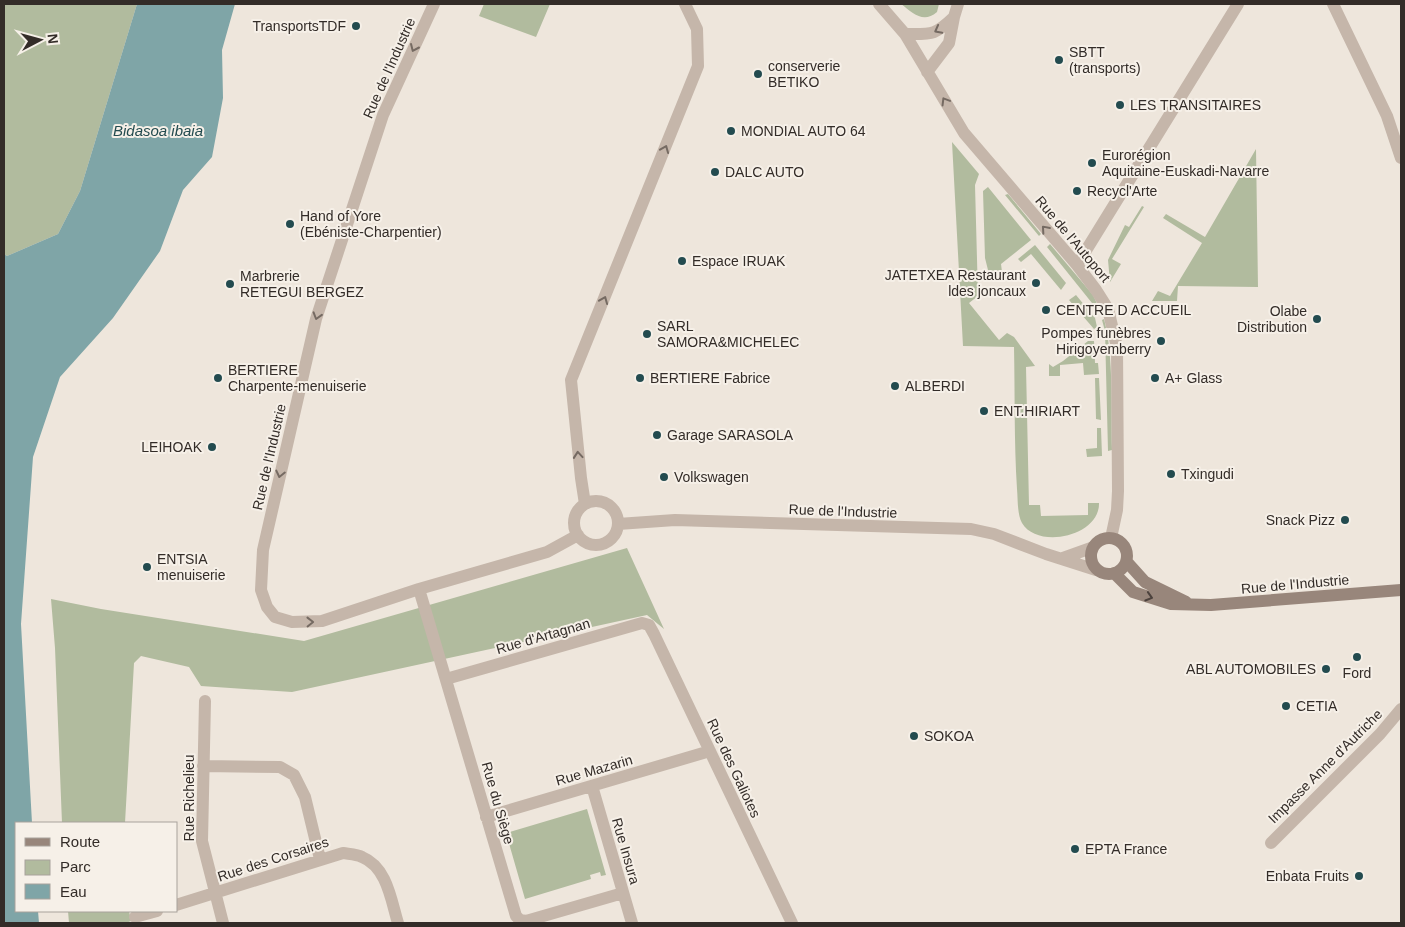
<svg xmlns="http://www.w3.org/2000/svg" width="1405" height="927" font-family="Helvetica,sans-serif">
<rect width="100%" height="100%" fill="#eee6dc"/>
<path fill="#b1bb9e" d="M4 4H137L80 191 58 234 7 256 4 254Z
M484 4H550L536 37 479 16Z
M901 4H939L937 12C923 24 913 13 901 4Z
M952 142 979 174 975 185 978 296 969 303 999 340 1007 333 1014 337 1035 366 1026 367 1029 505H1040L1041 516 1088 515V503H1099C1100 536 1038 550 1022 523 1017 514 1018 499 1017 489 1014 441 1015 394 1014 347L963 346Z
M1256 149 1258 287 1178 286 1177 301H1152L1158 291 1170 296 1202 243 1163 218 1166 214 1205 237Z
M988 187 1031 240 1001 264 1002 272 990 278 985 258 983 191Z
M1008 194 1041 234 1039 236 1005 195Z
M1142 206 1144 207 1112 259 1121 264 1110 282 1108 260 1125 225 1129 227Z
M1050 244 1093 295 1099 308H1096L1047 247Z
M1035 245 1066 283 1061 290 1031 254 1021 262 1018 259Z
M1076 295 1095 318 1097 327 1094 329 1069 300Z
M1104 319C1114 357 1111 410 1112 450L1108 451 1105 331 1102 320Z
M1088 341H1094L1095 363H1098L1099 374 1084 375 1083 363 1060 365V376H1049V364L1053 367 1063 361Z
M1095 378H1099L1101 420 1096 419Z
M1097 428H1101L1102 456 1087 457 1086 449 1097 448Z
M627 548 664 629 647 615 292 692 201 686 189 667 141 656 134 663 125 823H62L55 648 51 599 101 609 304 641Z
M587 809 606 875 601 876 600 872 590 875 591 879 525 899 506 833Z
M68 911H129L131 921 126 923H69Z"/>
<path fill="#7fa5a7" d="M137 4H235L222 50 223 98 212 157 183 190 160 251 113 318 60 377 33 457 21 624 32 823H16V911H38L39 923H4V254L7 256 58 234 80 191Z"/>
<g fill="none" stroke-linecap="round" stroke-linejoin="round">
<path stroke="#c5b6aa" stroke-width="12" d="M434 4 383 115 316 319 263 550 261 590 267 607 275 617 292 622 322 621 419 589 547 552 578 535
M879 4 905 34 964 133 1077 265 1096 290 1108 309 1117 347 1118 491 1117 510 1111 538
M1333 4 1387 116 1401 158
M954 17 958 4
M905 34C932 34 934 36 954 17L949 43 927 72
M1077 265 1238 4
M574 523a22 22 0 1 1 44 0a22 22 0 1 1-44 0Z
M585 504 581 478 571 380 698 66 697 29 685 4
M618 524 675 520 971 529 994 534 1046 554 1096 570
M1063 558 1091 548
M419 589 516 916 520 920 526 921 623 893
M446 679 642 623 649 625 654 634 792 923
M205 701 202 841 223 923
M203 766 280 767 294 775 305 797 320 859
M592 786 632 923
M486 817 710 751
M1271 843 1380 734 1401 709
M176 905 343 853C349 854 357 854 362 857 387 867 391 900 398 923
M135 917 157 911"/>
<path stroke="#98867b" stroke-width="12" d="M1091 556a18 18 0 1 1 36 0a18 18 0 1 1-36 0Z
M1127 562 1145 582 1186 602
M1114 573 1133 592 1171 604 1211 605 1401 590"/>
</g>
<defs><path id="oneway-chevron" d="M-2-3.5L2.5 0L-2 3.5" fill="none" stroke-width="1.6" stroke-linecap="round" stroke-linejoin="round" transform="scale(1.25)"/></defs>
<g stroke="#756a62">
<use href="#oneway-chevron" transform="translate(938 30) rotate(152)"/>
<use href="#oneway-chevron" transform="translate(414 48) rotate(114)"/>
<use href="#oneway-chevron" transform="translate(945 101) rotate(-121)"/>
<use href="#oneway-chevron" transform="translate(665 149) rotate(-68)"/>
<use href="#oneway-chevron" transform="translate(1045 229) rotate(-131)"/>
<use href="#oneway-chevron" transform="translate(604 300) rotate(-68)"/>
<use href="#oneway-chevron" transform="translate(317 316) rotate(107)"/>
<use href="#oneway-chevron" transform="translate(578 455) rotate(-95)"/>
<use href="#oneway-chevron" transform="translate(280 474) rotate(103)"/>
<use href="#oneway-chevron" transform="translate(310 622) rotate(-1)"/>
</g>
<use stroke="#4c423d" href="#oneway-chevron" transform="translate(1149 597) rotate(17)"/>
<g fill="#234b4f" stroke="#f6f0e8" stroke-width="2">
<circle cx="356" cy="26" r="5"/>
<circle cx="1059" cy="60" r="5"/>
<circle cx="758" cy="74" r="5"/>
<circle cx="1120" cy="105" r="5"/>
<circle cx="731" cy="131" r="5"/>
<circle cx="1092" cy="163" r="5"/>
<circle cx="715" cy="172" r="5"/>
<circle cx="1077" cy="191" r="5"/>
<circle cx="290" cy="224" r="5"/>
<circle cx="682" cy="261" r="5"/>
<circle cx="1036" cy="283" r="5"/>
<circle cx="230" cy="284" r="5"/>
<circle cx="1046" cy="310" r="5"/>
<circle cx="1317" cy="319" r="5"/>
<circle cx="647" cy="334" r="5"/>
<circle cx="1161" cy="341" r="5"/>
<circle cx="218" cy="378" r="5"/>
<circle cx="640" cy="378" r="5"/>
<circle cx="1155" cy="378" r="5"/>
<circle cx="895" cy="386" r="5"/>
<circle cx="984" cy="411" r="5"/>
<circle cx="657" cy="435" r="5"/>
<circle cx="212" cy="447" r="5"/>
<circle cx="1171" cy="474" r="5"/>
<circle cx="664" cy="477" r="5"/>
<circle cx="1345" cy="520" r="5"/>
<circle cx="147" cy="567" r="5"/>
<circle cx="1357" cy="657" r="5"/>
<circle cx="1326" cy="669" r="5"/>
<circle cx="1286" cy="706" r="5"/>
<circle cx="914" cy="736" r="5"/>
<circle cx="1075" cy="849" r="5"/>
<circle cx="1359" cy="876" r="5"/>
</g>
<g text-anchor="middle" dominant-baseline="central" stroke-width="4" stroke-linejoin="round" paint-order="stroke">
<g font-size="14" fill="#332c28" stroke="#f6f0e8" text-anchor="start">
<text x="346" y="26" text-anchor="end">TransportsTDF</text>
<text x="1069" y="52">SBTT<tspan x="1069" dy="16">(transports)</tspan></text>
<text x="768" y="66">conserverie<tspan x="768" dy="16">BETIKO</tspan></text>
<text x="1130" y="105">LES TRANSITAIRES</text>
<text x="741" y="131">MONDIAL AUTO 64</text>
<text x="1102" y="155">Eurorégion<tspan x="1102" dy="16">Aquitaine-Euskadi-Navarre</tspan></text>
<text x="725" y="172">DALC AUTO</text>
<text x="1087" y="191">Recycl'Arte</text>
<text x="300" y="216">Hand of Yore<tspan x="300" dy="16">(Ebéniste-Charpentier)</tspan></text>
<text x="692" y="261">Espace IRUAK</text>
<text x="1026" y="275" text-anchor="end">JATETXEA Restaurant<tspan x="1026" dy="16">ldes joncaux</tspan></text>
<text x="240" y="276">Marbrerie<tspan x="240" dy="16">RETEGUI BERGEZ</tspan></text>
<text x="1056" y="310">CENTRE D ACCUEIL</text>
<text x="1307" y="311" text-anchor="end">Olabe<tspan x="1307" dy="16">Distribution</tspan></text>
<text x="657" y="326">SARL<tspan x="657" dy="16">SAMORA&amp;MICHELEC</tspan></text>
<text x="1151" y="333" text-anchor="end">Pompes funèbres<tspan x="1151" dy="16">Hirigoyemberry</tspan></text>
<text x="228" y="370">BERTIERE<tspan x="228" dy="16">Charpente-menuiserie</tspan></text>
<text x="650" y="378">BERTIERE Fabrice</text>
<text x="1165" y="378">A+ Glass</text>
<text x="905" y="386">ALBERDI</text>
<text x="994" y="411">ENT.HIRIART</text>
<text x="667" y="435">Garage SARASOLA</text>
<text x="202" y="447" text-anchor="end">LEIHOAK</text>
<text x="1181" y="474">Txingudi</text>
<text x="674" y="477">Volkswagen</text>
<text x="1335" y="520" text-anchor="end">Snack Pizz</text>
<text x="157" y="559">ENTSIA<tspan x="157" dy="16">menuiserie</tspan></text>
<text x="1316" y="669" text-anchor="end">ABL AUTOMOBILES</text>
<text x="1357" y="673" text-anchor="middle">Ford</text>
<text x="1296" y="706">CETIA</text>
<text x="924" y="736">SOKOA</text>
<text x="1085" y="849">EPTA France</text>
<text x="1349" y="876" text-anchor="end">Enbata Fruits</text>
</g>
<g font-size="14" fill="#332c28" stroke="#f6f0e8">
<text transform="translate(389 68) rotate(-66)">Rue de l'Industrie</text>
<text transform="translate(1073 239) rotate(50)">Rue de l'Autoport</text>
<text transform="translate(269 457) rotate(-77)">Rue de l'Industrie</text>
<text transform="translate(843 511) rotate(2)">Rue de l'Industrie</text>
<text transform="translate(1295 584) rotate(-5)">Rue de l'Industrie</text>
<text transform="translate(543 636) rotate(-16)">Rue d'Artagnan</text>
<text transform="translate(1325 766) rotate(-45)">Impasse Anne d'Autriche</text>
<text transform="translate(734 768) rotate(65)">Rue des Galiotes</text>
<text transform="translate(594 770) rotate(-16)">Rue Mazarin</text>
<text transform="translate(189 798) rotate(-90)">Rue Richelieu</text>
<text transform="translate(498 803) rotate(74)">Rue du Siège</text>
<text transform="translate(626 851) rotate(74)">Rue Insura</text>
<text transform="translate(273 859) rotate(-18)">Rue des Corsaires</text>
</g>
<g font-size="15" font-style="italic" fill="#234b4f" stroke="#f6f0e8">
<text x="158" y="130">Bidasoa ibaia</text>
</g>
</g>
<rect width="1405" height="927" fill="none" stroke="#332c28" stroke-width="10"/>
<rect x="15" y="822" width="162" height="90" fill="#f6f0e8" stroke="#a8a29b"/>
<rect x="25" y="838" width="25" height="8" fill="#98867b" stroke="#a8a29b"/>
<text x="60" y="847" font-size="15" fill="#332c28">Route</text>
<rect x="25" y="860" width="25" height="15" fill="#b1bb9e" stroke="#a8a29b"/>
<text x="60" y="872" font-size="15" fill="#332c28">Parc</text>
<rect x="25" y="884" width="25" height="15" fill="#7fa5a7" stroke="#a8a29b"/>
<text x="60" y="897" font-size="15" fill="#332c28">Eau</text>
<g transform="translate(40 40) rotate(84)" stroke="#f6f0e8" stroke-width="4" paint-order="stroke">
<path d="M0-4L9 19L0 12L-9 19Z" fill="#332c28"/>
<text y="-8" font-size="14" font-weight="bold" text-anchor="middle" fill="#332c28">N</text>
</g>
</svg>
